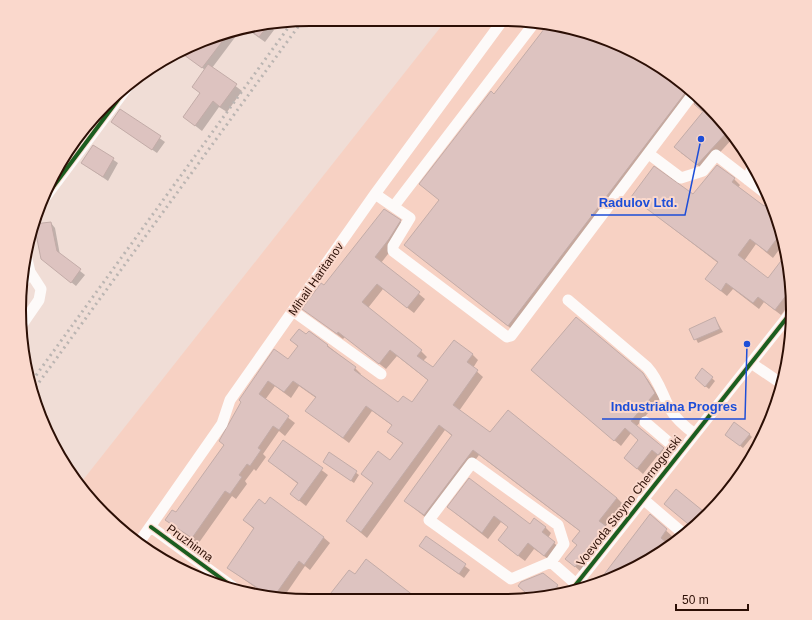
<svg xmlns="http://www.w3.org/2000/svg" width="812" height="620" font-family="Helvetica,sans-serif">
<rect width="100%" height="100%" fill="#f0ddd6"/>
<path fill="#f7d1c3" d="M447 19 521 20 578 29 679 79 744 149 771 199 787 253 793 310 787 367 771 422 744 472 708 516 663 552 596 585 540 599 272 598 216 585 149 552 104 516 79 485Z"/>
<path fill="#0003" d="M268 24 274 30 265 42 245 28Z
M242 28 212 68 242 91 227 112 219 107 202 131 184 117 201 94 205 70 181 51 234 29Z
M679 79 694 95 514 331 405 245 440 200 421 184 494 95Z
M698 100 733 138 704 170 681 153 704 112 701 110Z
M120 110 165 142 157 153 112 122Z
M93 146 118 163 108 181 82 163Z
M734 179 740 185 738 188 764 208 770 205 774 208 784 243 773 258 756 244 744 261 768 279 788 254 791 295 790 297 792 301 781 315 764 302 759 309 733 289 727 296 712 284 718 263 632 197 693 196Z
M400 221 406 227 395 245 381 263 425 299 414 313 383 289 368 308 421 351 427 357 423 361 434 369 472 354 478 360 473 368 483 377 459 411 491 433 617 498 623 504 605 527 611 533 581 572 567 559 577 545 581 532 479 455 430 521 405 501 452 436 445 430 367 538 347 521 374 484 362 474 390 461 403 444 389 432 393 426 372 411 349 443 307 411 316 398 299 386 291 398 275 386 265 400 295 423 285 436 279 431 263 454 266 457 256 471 254 469 245 481 247 484 236 499 232 496 198 544 166 520 176 514 224 445 220 441 242 402 289 361 298 347 292 340 306 336 327 345 355 368 361 374 360 376 399 403 412 404 429 381 397 356 386 369 345 337 343 339 304 309 324 286Z
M51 223 55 228 60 255 85 275 76 286 45 261Z
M715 318 723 332 698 343 691 329Z
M532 370 642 373 648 380 660 399 636 427 669 455 664 460 658 455 643 474 625 458 639 440 631 433 621 446Z
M703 370 715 381 709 389 699 381Z
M749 434 752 437 743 448 726 435Z
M284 441 328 475 306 506 291 494 298 484 269 461Z
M329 453 359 475 354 483 327 464Z
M469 480 530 525 545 527 551 533 548 538 561 549 551 561 534 549 525 561 505 546 499 540 509 527 501 522 488 539 455 513 449 507Z
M650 516 672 536 667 543 670 546 663 552 598 584Z
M244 520 323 537 330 543 310 570 305 566 283 598H270L228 568 254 529Z
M426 537 470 570 464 578 420 546Z
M148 544 177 566 149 552 144 548Z
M349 571 355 576 416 599 328 598Z
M557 586 562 590 558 594 534 599Z"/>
<path fill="#ddc3c0" stroke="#c3aca8" d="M269 24 259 37 246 27Z
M548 24 578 29 631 49 679 79 688 89 508 326 404 245 439 200 419 184 491 91 494 94Z
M231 30 202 68 180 52Z
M208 64 237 84 220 107 213 101 195 126 183 117 200 93 192 87Z
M698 99 706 108 702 111 694 104Z
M706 108 728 131 697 165 674 147Z
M120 109 161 136 152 150 111 122Z
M93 145 114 158 103 177 81 163Z
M717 165 735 178 732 182 764 206 767 203 773 206 781 233 767 252 750 239 738 255 768 278 787 253 791 289 775 310 758 297 753 303 726 283 721 291 705 279 718 262 631 197 654 166 693 194Z
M384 209 401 220 389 239 375 257 420 292 407 308 377 284 362 302 422 350 417 356 433 367 454 340 473 354 467 362 478 370 453 405 490 432 508 410 617 498 599 521 606 526 575 567 565 559 577 545 572 541 580 531 473 450 424 515 404 501 452 435 439 425 361 532 346 521 373 483 361 474 378 451 390 460 403 443 387 432 392 425 366 406 343 438 305 411 316 397 293 381 284 392 268 381 259 394 289 416 279 430 273 426 258 448 261 450 250 466 247 464 239 475 242 477 230 494 225 491 192 538 165 520 172 510 176 512 224 445 219 441 241 402 239 400 274 349 288 359 298 346 290 340 299 329 306 334 309 331 328 345 327 346 356 367 354 370 398 402 403 396 412 402 428 380 390 350 379 364 338 332 337 334 302 309 321 283 324 285Z
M51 222 57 251 81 269 71 283 41 259 34 224Z
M576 317 643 373 655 393 631 421 664 448 658 455 652 450 637 469 624 458 638 440 625 428 614 441 531 370Z
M715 317 720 329 694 340 689 329Z
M702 368 713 377 705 387 695 378Z
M734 422 750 434 740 446 725 435Z
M283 440 323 468 299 501 290 494 298 483 268 461Z
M329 452 357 471 351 481 323 462Z
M469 478 530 524 534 518 546 527 542 532 555 542 544 556 528 543 518 556 498 540 508 527 494 516 482 533 447 507Z
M676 489 708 515 693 528 664 504Z
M270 497 324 537 304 565 299 561 273 598 227 568 254 528 243 520 259 499 265 504Z
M650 514 667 529 661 538 671 546 663 552 596 585Z
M426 536 466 564 459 574 419 546Z
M366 559 418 599 327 598 349 570 355 574Z
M543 573 558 585 549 596 533 599 518 586 521 582Z"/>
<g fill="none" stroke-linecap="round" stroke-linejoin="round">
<path stroke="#fdfaf9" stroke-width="11" d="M649 154 681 178 703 171 716 155 770 197
M748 180 753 164
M375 194 410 218 393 246V251L507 337 511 336 693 94
M44 199 129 85
M394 206 535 22
M22 284 30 272
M568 300 647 367C659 380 662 394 670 409 676 419 685 427 695 434
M293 311 381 374
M21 326 39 300 41 289 30 272 26 255
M751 363 782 384
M645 422 680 452
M643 499 685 535
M151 527 237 590
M138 544 222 424 230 400 375 194 503 20
M551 562 511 579 429 520 472 463 558 525 564 544 551 562 576 584
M570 592 793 310"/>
<path stroke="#bbb5b2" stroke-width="3" stroke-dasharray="2 4" stroke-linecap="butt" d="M29 385 293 21
M32 392 303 20"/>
<defs>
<path id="cycleway" d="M44 199 129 85
M151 527 237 590
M570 592 793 310"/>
</defs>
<use href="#cycleway" stroke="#fad8cc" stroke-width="6"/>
<use href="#cycleway" stroke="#1b5e20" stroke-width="4"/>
</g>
<g text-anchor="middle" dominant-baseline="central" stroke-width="4" stroke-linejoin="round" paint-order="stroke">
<g font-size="12" fill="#2c0f05" stroke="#fad8cc">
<text transform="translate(316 279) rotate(-55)">Mihail Haritanov</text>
<text transform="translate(629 501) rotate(-52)">Voevoda Stoyno Chernogorski</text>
<text transform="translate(190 543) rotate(36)">Pruzhinna</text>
</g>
</g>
<path d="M0 0H812V620H0ZM310 26H502A284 284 0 0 1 786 310V310A284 284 0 0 1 502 594H310A284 284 0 0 1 26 310V310A284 284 0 0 1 310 26Z" fill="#fad8cc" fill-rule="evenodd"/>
<path fill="none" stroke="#2c0f05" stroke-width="2" d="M310 26H502A284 284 0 0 1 786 310V310A284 284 0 0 1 502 594H310A284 284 0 0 1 26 310V310A284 284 0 0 1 310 26Z"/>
<path fill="none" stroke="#1d4ed8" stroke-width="1.5" d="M701 139L685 215H591M747 344L745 419H602"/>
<g fill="#1d4ed8" stroke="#fad8cc" stroke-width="1.5">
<circle cx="701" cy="139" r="4"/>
<circle cx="747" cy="344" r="4"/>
</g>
<g font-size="13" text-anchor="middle" font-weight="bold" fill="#1d4ed8" stroke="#fad8cc" stroke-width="4" stroke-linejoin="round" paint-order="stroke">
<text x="638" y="207">Radulov Ltd.</text>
<text x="674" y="411">Industrialna Progres</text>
</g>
<path d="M676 604v6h72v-6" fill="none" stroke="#2c0f05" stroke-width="2"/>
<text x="682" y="604" font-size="12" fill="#2c0f05" stroke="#fad8cc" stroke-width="3" paint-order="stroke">50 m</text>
</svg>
